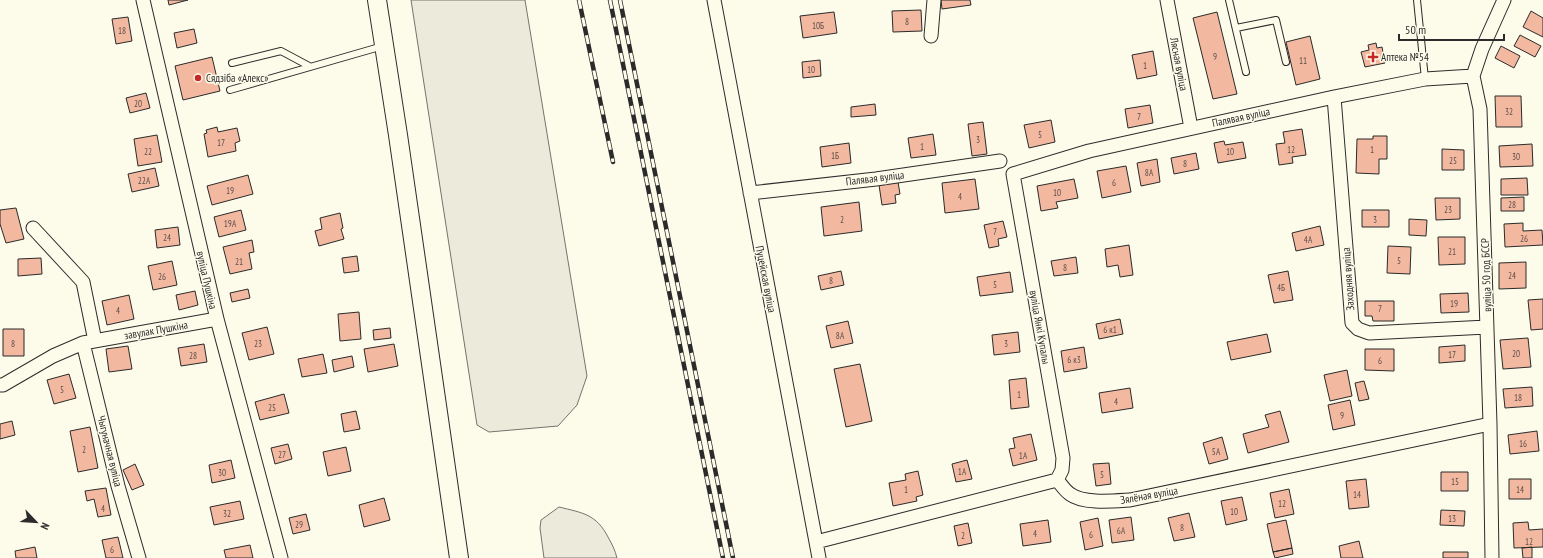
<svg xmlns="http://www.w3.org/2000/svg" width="1543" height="558" font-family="'PT Sans Narrow',sans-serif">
<rect width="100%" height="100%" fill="#fdfbea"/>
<path fill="#ecebdb" stroke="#74746e" d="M411 0H525L587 376 577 405 558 426 489 432 477 425Z
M559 507C583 513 596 514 608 537 612 544 615 550 617 558H544L540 528 541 520Z"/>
<path fill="#f2b8a0" stroke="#2b2b2b" d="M168 0H188L169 5Z
M941 0H970L971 5 942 9Z
M921 10 922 31 893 32 892 11Z
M1531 11 1543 18V37L1523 27Z
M834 12 837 33 803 38 800 16Z
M1217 12 1237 94 1213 99 1193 18Z
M128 17 132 41 116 44 112 19Z
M194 29 197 43 177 48 174 33Z
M1520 35 1541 46 1535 57 1514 46Z
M1310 36 1320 79 1296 85 1286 42Z
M1376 43 1377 48 1382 47 1385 63 1365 67 1361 52 1369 50 1368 45Z
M1501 46 1520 56 1514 68 1495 58Z
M1153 51 1157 75 1137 79 1132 55Z
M212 57 220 91 183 100 175 66Z
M820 60 821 76 803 78 802 62Z
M146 93 150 108 130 113 126 98Z
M1495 96H1521L1522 127H1496Z
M875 104 876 115 851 117V107Z
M1150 105 1153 123 1128 128 1125 109Z
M1051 120 1055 142 1029 148 1024 125Z
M983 122 987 154 972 156 968 124Z
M217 127 218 132 237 128 240 141 235 143 236 151 208 157 204 134 207 133 206 130Z
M1302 129 1306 155 1292 157 1293 163 1279 165 1276 144 1285 143 1283 132Z
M933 134 936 155 911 158 908 138Z
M157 135 162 162 138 166 134 139Z
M1373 136H1387V159H1379V174L1356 173 1357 139H1373Z
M1224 141 1225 145 1243 142 1246 158 1218 163 1214 143Z
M849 143 851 163 822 167 820 147Z
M1532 144 1533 166 1500 167 1499 146Z
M1442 149 1464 150V170H1442Z
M1196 153 1199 169 1174 174 1171 158Z
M1157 159 1160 182 1141 186 1137 163Z
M1126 166 1131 192 1102 198 1097 171Z
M155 168 159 186 132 192 128 174Z
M248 175 253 194 212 205 207 186Z
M1527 178 1528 195H1501V179Z
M975 179 979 209 945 213 942 183Z
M1074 179 1078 198 1056 202 1058 208 1041 211 1037 186Z
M898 182 900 194 895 195 896 203 882 205 879 185Z
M1524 197V211H1501V198Z
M1435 198H1460V219L1436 220Z
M859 202 862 231 824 236 821 207Z
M16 208 24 239 6 243 0 224V210Z
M241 210 246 230 219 237 214 217Z
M1362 210H1389V227H1362Z
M340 213 343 228 341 229 344 239 319 246 315 231 322 229 320 218Z
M1409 219 1427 220 1426 236 1409 235Z
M1003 221 1007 237 998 239 999 246 989 248 984 225Z
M1523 223V231L1542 230 1543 245 1505 247 1504 224Z
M1320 226 1324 245 1296 251 1292 233Z
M178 227 180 245 157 248 155 230Z
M1438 237H1465V264L1439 265Z
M252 240 254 252 249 253 252 269 230 274 223 247Z
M1129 245 1133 275 1120 277 1118 265 1107 267 1105 249Z
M1388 246 1411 247 1410 274 1387 273Z
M357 256 359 271 344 273 342 258Z
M1076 257 1078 273 1054 276 1051 261Z
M41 258 42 274 18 276V259Z
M172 261 177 285 153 290 148 266Z
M1526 262V288L1499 289V263Z
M841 271 844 285 821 290 818 276Z
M1288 271 1293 300 1274 303 1268 275Z
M1010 272 1013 292 980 296 977 277Z
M248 289 250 298 232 302 230 293Z
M195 291 198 305 179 310 176 295Z
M1468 293 1469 312 1441 313 1440 294Z
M129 295 134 319 107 325 102 301Z
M1543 299V329L1531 330 1528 300Z
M1365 301H1394V321H1373L1372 316H1365Z
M359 312 361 339 340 341 338 314Z
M1120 319 1123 334 1099 339 1096 324Z
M848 321 853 343 831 348 826 326Z
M267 327 274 354 249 360 242 333Z
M390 328 391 338 374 340 373 330Z
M3 329H24V356H3Z
M1018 332 1020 352 994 355 992 335Z
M1267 334 1271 352 1231 360 1227 342Z
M1528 338 1531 367 1503 369 1500 340Z
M204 344 207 362 181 366 178 348Z
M394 344 398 366 368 372 364 349Z
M1465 345V361L1439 363V347Z
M128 346 132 369 109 372 106 349Z
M1084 347 1087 368 1064 372 1061 351Z
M1365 349H1394V371L1365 370Z
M323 354 327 373 302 377 298 359Z
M352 356 354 367 334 372 332 360Z
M860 364 872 421 846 427 834 369Z
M1347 370 1352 396 1330 401 1324 375Z
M69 374 76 398 54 404 47 380Z
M1026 378 1029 407 1011 409 1009 380Z
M1364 381 1369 399 1359 401 1355 383Z
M1532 387 1533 406 1505 408 1503 389Z
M1130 388 1133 408 1102 413 1099 393Z
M284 394 289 413 260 420 255 402Z
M1350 400 1355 425 1333 430 1328 405Z
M356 411 360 429 344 432 341 414Z
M1280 411 1289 442 1248 453 1243 434 1269 427 1265 415Z
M12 421 15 435 0 439V424Z
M90 427 98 468 78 472 70 431Z
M1537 431 1539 451 1510 454 1508 435Z
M1031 434 1037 460 1013 466 1009 449 1015 448 1013 438Z
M1222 437 1228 459 1209 464 1203 443Z
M288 444 292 459 275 464 271 448Z
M346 447 351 471 328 476 323 452Z
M231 460 235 478 212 483 209 465Z
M967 460 972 479 956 482 952 464Z
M1109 463 1111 484 1096 486 1093 464Z
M135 464 144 485 132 490 123 470Z
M918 471 923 495 916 497 917 501 893 506 889 483 906 480 905 474Z
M1441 472H1468V491H1441Z
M1366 479 1369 507 1349 509 1346 481Z
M1509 479H1531V499H1509Z
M106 488 111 515 98 517 94 499 87 501 85 491Z
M1289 489 1294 514 1275 518 1270 493Z
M1242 497 1247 520 1226 525 1221 501Z
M384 498 390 520 364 527 359 505Z
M240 501 244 519 214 525 210 507Z
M1441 510 1465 511 1464 526 1440 525Z
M1189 513 1195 537 1174 541 1168 518Z
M306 514 310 530 293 534 289 518Z
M1131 517 1134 540 1112 543 1109 520Z
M1098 518 1103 546 1085 550 1080 522Z
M1048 520 1051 542 1023 546 1020 524Z
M1286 520 1292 548 1273 552 1267 524Z
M1528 522 1529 530 1543 529V547L1514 548 1513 523Z
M968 523 972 543 958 546 954 526Z
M118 537 123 558H106L102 540Z
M1359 541 1363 558H1341L1339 546Z
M250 545 253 558H226L224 550Z
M35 547 37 558H16L15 551Z
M1532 547V558H1523L1522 548Z
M1292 548 1293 554 1275 558 1273 552Z
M1443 552H1468V558H1443Z"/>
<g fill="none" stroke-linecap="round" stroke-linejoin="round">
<defs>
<path id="lane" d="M1229 0 1246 72
M1417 0 1425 79
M1236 28 1276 20 1286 62
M232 63 281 51 309 66
M230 90 383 46"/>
<path id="street" d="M143 0 217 319 281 558
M714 0 819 558
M1167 0 1191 128
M931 36 934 0
M1334 97 1352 323 1358 329 1369 333 1487 327
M750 193 876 179 1000 161
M33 228 83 282 95 341
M83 343 118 486 139 558
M0 385H3L53 356 83 343 217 319
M1057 480 1062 470 1063 458 1013 174 1089 151 1334 97 1425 79 1473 76
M1057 480C1061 484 1065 491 1070 494 1083 504 1113 501 1130 500L1490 424
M816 542 1057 480
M1492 558 1490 424 1480 109 1473 76 1482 49 1504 0"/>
<path id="secondary" d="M377 0 398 135 459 558"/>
</defs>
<use href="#lane" stroke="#2b2b2b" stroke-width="8"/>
<use href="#street" stroke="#2b2b2b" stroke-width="15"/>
<use href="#secondary" stroke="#2b2b2b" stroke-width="20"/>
<use href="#lane" stroke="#fdfbea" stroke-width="6"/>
<use href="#street" stroke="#fdfbea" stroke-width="13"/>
<use href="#secondary" stroke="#fdfbea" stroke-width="18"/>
<defs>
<path id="rail" d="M579 0 613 162
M610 0 723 558
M620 0 733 558"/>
</defs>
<use href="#rail" stroke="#2b2b2b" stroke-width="4.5"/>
<use href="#rail" stroke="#fdfbea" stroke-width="3" stroke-dasharray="9" stroke-linecap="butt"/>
</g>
<g fill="#c62828" stroke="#fdfbea" stroke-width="1.5">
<path d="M1371 51h4v4h4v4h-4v4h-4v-4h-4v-4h4z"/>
<circle cx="198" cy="78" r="4"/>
</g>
<g text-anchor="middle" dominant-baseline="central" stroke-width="3" stroke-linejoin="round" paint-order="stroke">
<g font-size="9" fill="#5d4e48">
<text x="907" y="21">8</text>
<text x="818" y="25">10Б</text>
<text x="122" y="30">18</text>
<text x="1215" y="56">9</text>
<text x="1303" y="60">11</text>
<text x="1145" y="65">1</text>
<text x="811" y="69">10</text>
<text x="138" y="103">20</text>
<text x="1509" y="111">32</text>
<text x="1139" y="116">7</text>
<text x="1040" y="134">5</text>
<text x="978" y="139">3</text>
<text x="221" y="142">17</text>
<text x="922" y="146">1</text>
<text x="1291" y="149">12</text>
<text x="1372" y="149">1</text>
<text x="148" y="151">22</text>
<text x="1230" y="151">10</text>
<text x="835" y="155">1Б</text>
<text x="1516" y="156">30</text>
<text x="1453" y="160">25</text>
<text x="1185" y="163">8</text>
<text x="1149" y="172">8А</text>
<text x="144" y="180">22А</text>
<text x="1114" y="182">6</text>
<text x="230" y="190">19</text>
<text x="1057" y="192">10</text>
<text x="960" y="196">4</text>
<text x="1512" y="204">28</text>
<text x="1448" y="209">23</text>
<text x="842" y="219">2</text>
<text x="1375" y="219">3</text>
<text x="230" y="223">19А</text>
<text x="995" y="231">7</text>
<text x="167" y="237">24</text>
<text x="1524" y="238">26</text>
<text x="1308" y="239">4А</text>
<text x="1452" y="251">21</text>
<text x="1399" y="260">5</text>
<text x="239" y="261">21</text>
<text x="1065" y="267">8</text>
<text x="1512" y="275">24</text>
<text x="162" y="276">26</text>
<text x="831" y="280">8</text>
<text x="995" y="284">5</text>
<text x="1281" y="287">4Б</text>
<text x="1454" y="303">19</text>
<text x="1380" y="308">7</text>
<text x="118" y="310">4</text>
<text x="1110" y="329">6 к1</text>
<text x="840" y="335">8А</text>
<text x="13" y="343">8</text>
<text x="258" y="343">23</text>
<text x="1006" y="343">3</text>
<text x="1516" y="353">20</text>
<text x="1452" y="354">17</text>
<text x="193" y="355">28</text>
<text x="1074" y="359">6 к3</text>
<text x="1380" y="360">6</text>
<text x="62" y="389">5</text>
<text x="1019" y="394">1</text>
<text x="1518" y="397">18</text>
<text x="1116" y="401">4</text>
<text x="272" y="407">25</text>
<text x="1342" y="415">9</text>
<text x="1523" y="443">16</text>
<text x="84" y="449">2</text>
<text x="1216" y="451">5А</text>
<text x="282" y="454">27</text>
<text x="1023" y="455">1А</text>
<text x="962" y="471">1А</text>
<text x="222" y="472">30</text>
<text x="1102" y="474">5</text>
<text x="1455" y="481">15</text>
<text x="906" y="489">1</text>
<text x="1520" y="489">14</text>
<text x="1357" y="494">14</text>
<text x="1282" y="503">12</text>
<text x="103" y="508">4</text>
<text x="1234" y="511">10</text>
<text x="227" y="513">32</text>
<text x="1452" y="518">13</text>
<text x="299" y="524">29</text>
<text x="1182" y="527">8</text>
<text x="1121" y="530">6А</text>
<text x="1035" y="533">4</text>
<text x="1091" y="534">6</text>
<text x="963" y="535">2</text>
<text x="1529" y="541">12</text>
<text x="112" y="549">6</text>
</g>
<g font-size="11" fill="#2b2b2b" stroke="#fdfbea" text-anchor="start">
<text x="1381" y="57">Аптека №54</text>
<text x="206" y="78">Сядзіба «Алекс»</text>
</g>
<g font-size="11" fill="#2b2b2b" stroke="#fdfbea">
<text transform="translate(1179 64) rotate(79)">Лясная вуліца</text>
<text transform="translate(1241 117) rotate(-12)">Палявая вуліца</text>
<text transform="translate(875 178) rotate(-7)">Палявая вуліца</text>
<text transform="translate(1486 275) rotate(-92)">вуліца 50 год БССР</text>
<text transform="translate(766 279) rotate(79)">Пуцейская вуліца</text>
<text transform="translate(1348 279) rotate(-94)">Заходняя вуліца</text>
<text transform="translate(207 280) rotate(77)">вуліца Пушкіна</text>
<text transform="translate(1040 327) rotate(80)">вуліца Янкі Купалы</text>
<text transform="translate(156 330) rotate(-10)">завулак Пушкіна</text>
<text transform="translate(110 451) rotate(76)">Чыгуначная вуліца</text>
<text transform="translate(1149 495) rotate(-10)">Зялёная вуліца</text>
</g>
</g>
<g transform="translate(36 522) rotate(115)" stroke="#fdfbea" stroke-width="3" paint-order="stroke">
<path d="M0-3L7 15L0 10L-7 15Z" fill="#2b2b2b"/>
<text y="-6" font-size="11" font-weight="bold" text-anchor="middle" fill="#2b2b2b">N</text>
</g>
<path d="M1399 34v6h105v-6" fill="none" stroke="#2b2b2b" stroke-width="2"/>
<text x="1405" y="34" font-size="12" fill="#2b2b2b" stroke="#fdfbea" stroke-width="3" paint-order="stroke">50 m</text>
</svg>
